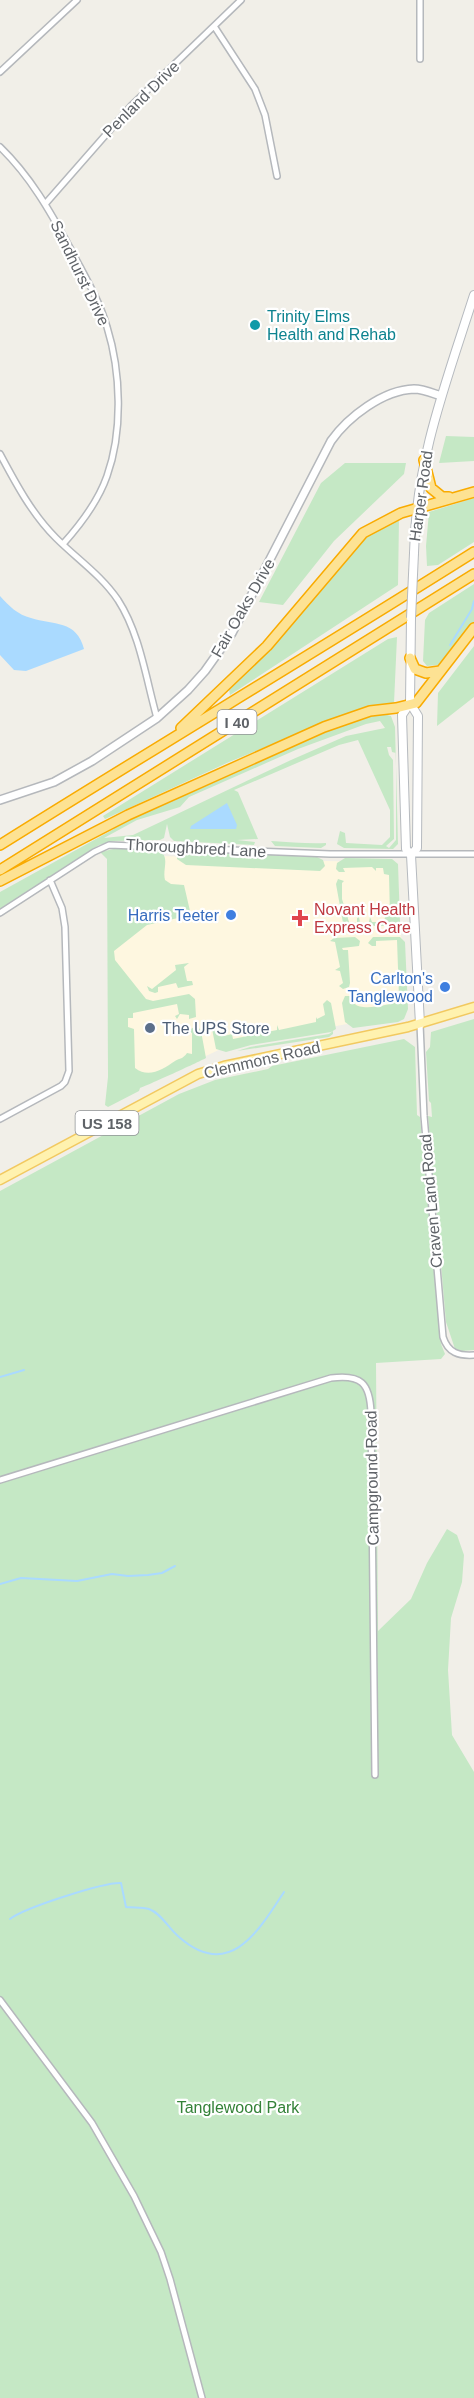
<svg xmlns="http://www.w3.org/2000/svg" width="474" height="2398" font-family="Arial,sans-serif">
<rect width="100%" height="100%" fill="#f1efe8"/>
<path fill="#fef7e0" d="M161 856 394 863 397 920 403 945 400 1014 225 1047 140 1087 135 1078 112 960 113 950Z"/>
<path fill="#c5e8c5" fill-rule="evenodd" d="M446 436 474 437V461L439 463Z
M345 463H406L404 474 334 541 283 605 259 602 321 483Z
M474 498V542L438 565 427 566 426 546 429 512Z
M399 518 398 585 230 695 229 690C280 643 315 594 360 542L371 533Z
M474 584V622L438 665 427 666 423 661 425 620 429 613Z
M397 637 394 703 348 713 229 762 105 819 103 816 388 639Z
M474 646V697L437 726 438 693Z
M380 713 391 716 395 727 398 844 393 849 344 848 337 844 340 831 345 833 346 843 382 845 390 837V810L358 740 339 745 234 790 238 792 258 839 237 840 255 842 254 845 174 841 170 837 167 824 164 838 160 840 113 841 99 845 0 909V892L114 829 115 826 344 724ZM380 721 385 728 346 736 291 760 133 835 104 838 137 820 180 807 189 797 298 749 366 724ZM387 747H391L392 752 396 753V840L389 848 386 846 394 839 393 760 389 755Z
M271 841C290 842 308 844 326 843V845L321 848 275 846Z
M118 848 158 850C171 856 162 869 165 880L171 884 184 885 190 911 187 916 147 925 114 951 115 960 146 999 153 1001 189 994 195 999 196 1017 189 1019V1015L180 1014 177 1019 175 1016 179 1014 177 1004 133 1013V1018H128V1027L134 1029 135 1068C149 1079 163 1069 175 1061 180 1058 183 1059 187 1053L192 1054V1033L188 1031 194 1027 199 1028 201 1031 206 1058C203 1060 144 1087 140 1088L139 1091 108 1107 105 1105 108 1077 107 859 100 852Z
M182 851 317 857 323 860 325 866 320 871 186 865 177 859V854Z
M345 858 392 859 398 864 400 922 397 926H374L369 922 370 917 372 922H384L385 917 390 916 389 875 384 874 383 868H376V871L372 867 343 868 345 872H339L336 869 337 863Z
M338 879 344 881 342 883V899L349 922 357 923V918L359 917 360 922 357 926H347L343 923 336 884Z
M355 937 360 941 359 946 342 948 343 950H348L350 983 349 987 343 989 339 986 343 983 340 971 335 970 340 967 335 942 330 941 334 938Z
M373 937H400L405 942 408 1009 404 1019 398 1022 353 1028 345 1022 342 1003 345 996H350C352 998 352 1002 355 1004 361 1011 391 1005 398 1001L399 997 397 940 376 941V946H372L368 943Z
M189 963 184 967 187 981H192L193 985 178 988 176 983 158 987V992L155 993 149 991 147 986 152 989 176 970 175 965Z
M327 1000 331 1003 336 1029 331 1032 251 1045 226 1052 216 1049 212 1029 215 1023 221 1025 224 1036 232 1034 233 1039 277 1030V1025L279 1030 316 1022V1017L317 1019 325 1015 323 1004Z
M474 1019V1350L462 1351 455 1349 446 1322 428 1116 432 1117 431 1103 429 1101 426 1052 430 1047 431 1032Z
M333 1031V1034L329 1037 237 1051 250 1047 329 1034Z
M404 1039 415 1047 417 1115 420 1117 441 1344 445 1354 441 1359 376 1363 378 1631 411 1599 427 1563 447 1529 457 1535 464 1555 462 1582 451 1618 448 1670 452 1735 474 1772V2398H0V1191L179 1094 215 1080 268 1069 272 1066Z"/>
<path fill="#aadaff" d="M0 596C9 606 18 615 31 618 53 625 77 620 84 649L26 671 14 670 0 655Z
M227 803 237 825 236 829H190L191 826Z"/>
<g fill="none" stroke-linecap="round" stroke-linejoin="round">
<path stroke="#aadaff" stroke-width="2" d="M450 645 472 609 474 601
M0 1377 24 1370
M0 1584 21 1578 77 1581 112 1574 128 1576 148 1575 162 1573 175 1566
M10 1919C24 1908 104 1882 121 1883L126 1907C133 1908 142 1907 149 1909 161 1913 169 1929 179 1937 229 1981 258 1932 284 1892"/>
<defs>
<path id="minor" d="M214 26 255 89 265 115 277 176
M420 59V0
M0 72 77 0
M0 147C30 176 50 211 70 248 83 273 99 299 107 327 121 372 123 431 107 476 98 502 81 524 63 544
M46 203 131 106 241 0
M0 454C16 484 32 514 56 538 77 559 101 575 118 600 140 634 146 679 157 718
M0 913 94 852 109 845 330 854H474
M420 1024 424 1116 443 1337C448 1353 459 1356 474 1355
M0 1119 61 1086 65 1082 69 1071 65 927 62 908 50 880
M0 1480 331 1378C361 1374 370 1383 371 1413L375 1775
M0 2000 92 2123 134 2196 161 2252 170 2279 202 2398"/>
<path id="tertiary" d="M0 800 54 782 92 761 157 718 188 690 205 671 232 633 331 441C348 417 383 390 414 389 423 389 432 393 441 396"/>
<path id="secondary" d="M414 553C416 459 446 383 474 295
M411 618 410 703 402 715 406 849 411 855 420 1024
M410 703 418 716 417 848 411 855"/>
<path id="primary" d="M0 1180 198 1074 224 1066 408 1027 474 1007"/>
<path id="motorway" d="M424 460 431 488 442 497H449
M410 658 415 669 426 673 440 671
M181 728 267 646 363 533 401 513 474 492
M0 845C158 746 317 651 474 552
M0 870 474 574
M0 881 128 815 324 727 370 711 396 708 416 703 474 628"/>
</defs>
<use href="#minor" stroke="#b5b8bc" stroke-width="8"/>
<use href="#tertiary" stroke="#b5b8bc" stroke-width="10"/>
<use href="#secondary" stroke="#b6babf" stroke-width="10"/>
<use href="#primary" stroke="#f2c960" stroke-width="11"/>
<use href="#motorway" stroke="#f9ab00" stroke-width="12"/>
<use href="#minor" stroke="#fff" stroke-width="5"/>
<use href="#tertiary" stroke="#fff" stroke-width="7"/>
<use href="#secondary" stroke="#fff" stroke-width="8"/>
<use href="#primary" stroke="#fff2af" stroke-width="8"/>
<use href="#motorway" stroke="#fde293" stroke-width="9"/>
<defs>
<path id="secondary-bridge" d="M411 618 414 553"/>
</defs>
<use href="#secondary-bridge" stroke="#b6babf" stroke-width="10" stroke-linecap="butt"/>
<use href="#secondary-bridge" stroke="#fff" stroke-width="8"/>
</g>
<circle fill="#0f9aa8" stroke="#fff" stroke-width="2" cx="255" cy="325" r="6"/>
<g fill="#3f7fe0" stroke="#fff" stroke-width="2">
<circle cx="231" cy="915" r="6"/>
<circle cx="445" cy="987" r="6"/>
</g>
<path fill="#e0444e" stroke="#fff" stroke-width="2" d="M297 909h6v6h6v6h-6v6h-6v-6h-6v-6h6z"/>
<circle fill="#5c6f8a" stroke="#fff" stroke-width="2" cx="150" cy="1028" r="6"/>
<g text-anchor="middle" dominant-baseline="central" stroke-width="4.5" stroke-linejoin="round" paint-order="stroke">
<g fill="#fff" stroke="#8f9295" stroke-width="1.5">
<rect x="217.5" y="710" width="39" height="24" rx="4.5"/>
<rect x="75.5" y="1111" width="63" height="24" rx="4.5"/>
</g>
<g font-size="15" font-weight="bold" fill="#5f6368">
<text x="237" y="722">I 40</text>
<text x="107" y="1123">US 158</text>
</g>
<g font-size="16" fill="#5f6368" stroke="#fff">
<text transform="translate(141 99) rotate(-45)">Penland Drive</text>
<text transform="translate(80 273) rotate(64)">Sandhurst Drive</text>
<text transform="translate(421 496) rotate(-82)">Harper Road</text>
<text transform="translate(243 608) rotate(-60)">Fair Oaks Drive</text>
<text transform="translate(196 848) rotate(3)">Thoroughbred Lane</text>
<text transform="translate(262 1060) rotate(-13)">Clemmons Road</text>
<text transform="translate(431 1201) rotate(-95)">Craven Land Road</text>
<text transform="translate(372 1478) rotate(-91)">Campground Road</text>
</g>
<g font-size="16" fill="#0d838f" stroke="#fff" text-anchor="start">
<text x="267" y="316">Trinity Elms<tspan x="267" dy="18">Health and Rehab</tspan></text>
</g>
<g font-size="16" fill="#be3a42" stroke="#fff" text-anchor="start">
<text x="314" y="909">Novant Health<tspan x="314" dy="18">Express Care</tspan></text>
</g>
<g font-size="16" fill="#366cbe" stroke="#fff" text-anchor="end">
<text x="219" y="915">Harris Teeter</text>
<text x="433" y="978">Carlton's<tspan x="433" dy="18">Tanglewood</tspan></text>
</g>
<g font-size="16" fill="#4e5e75" stroke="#fff" text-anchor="start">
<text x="162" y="1028">The UPS Store</text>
</g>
<g font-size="16" fill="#348238" stroke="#fff">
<text x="238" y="2107">Tanglewood Park</text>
</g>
</g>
</svg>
